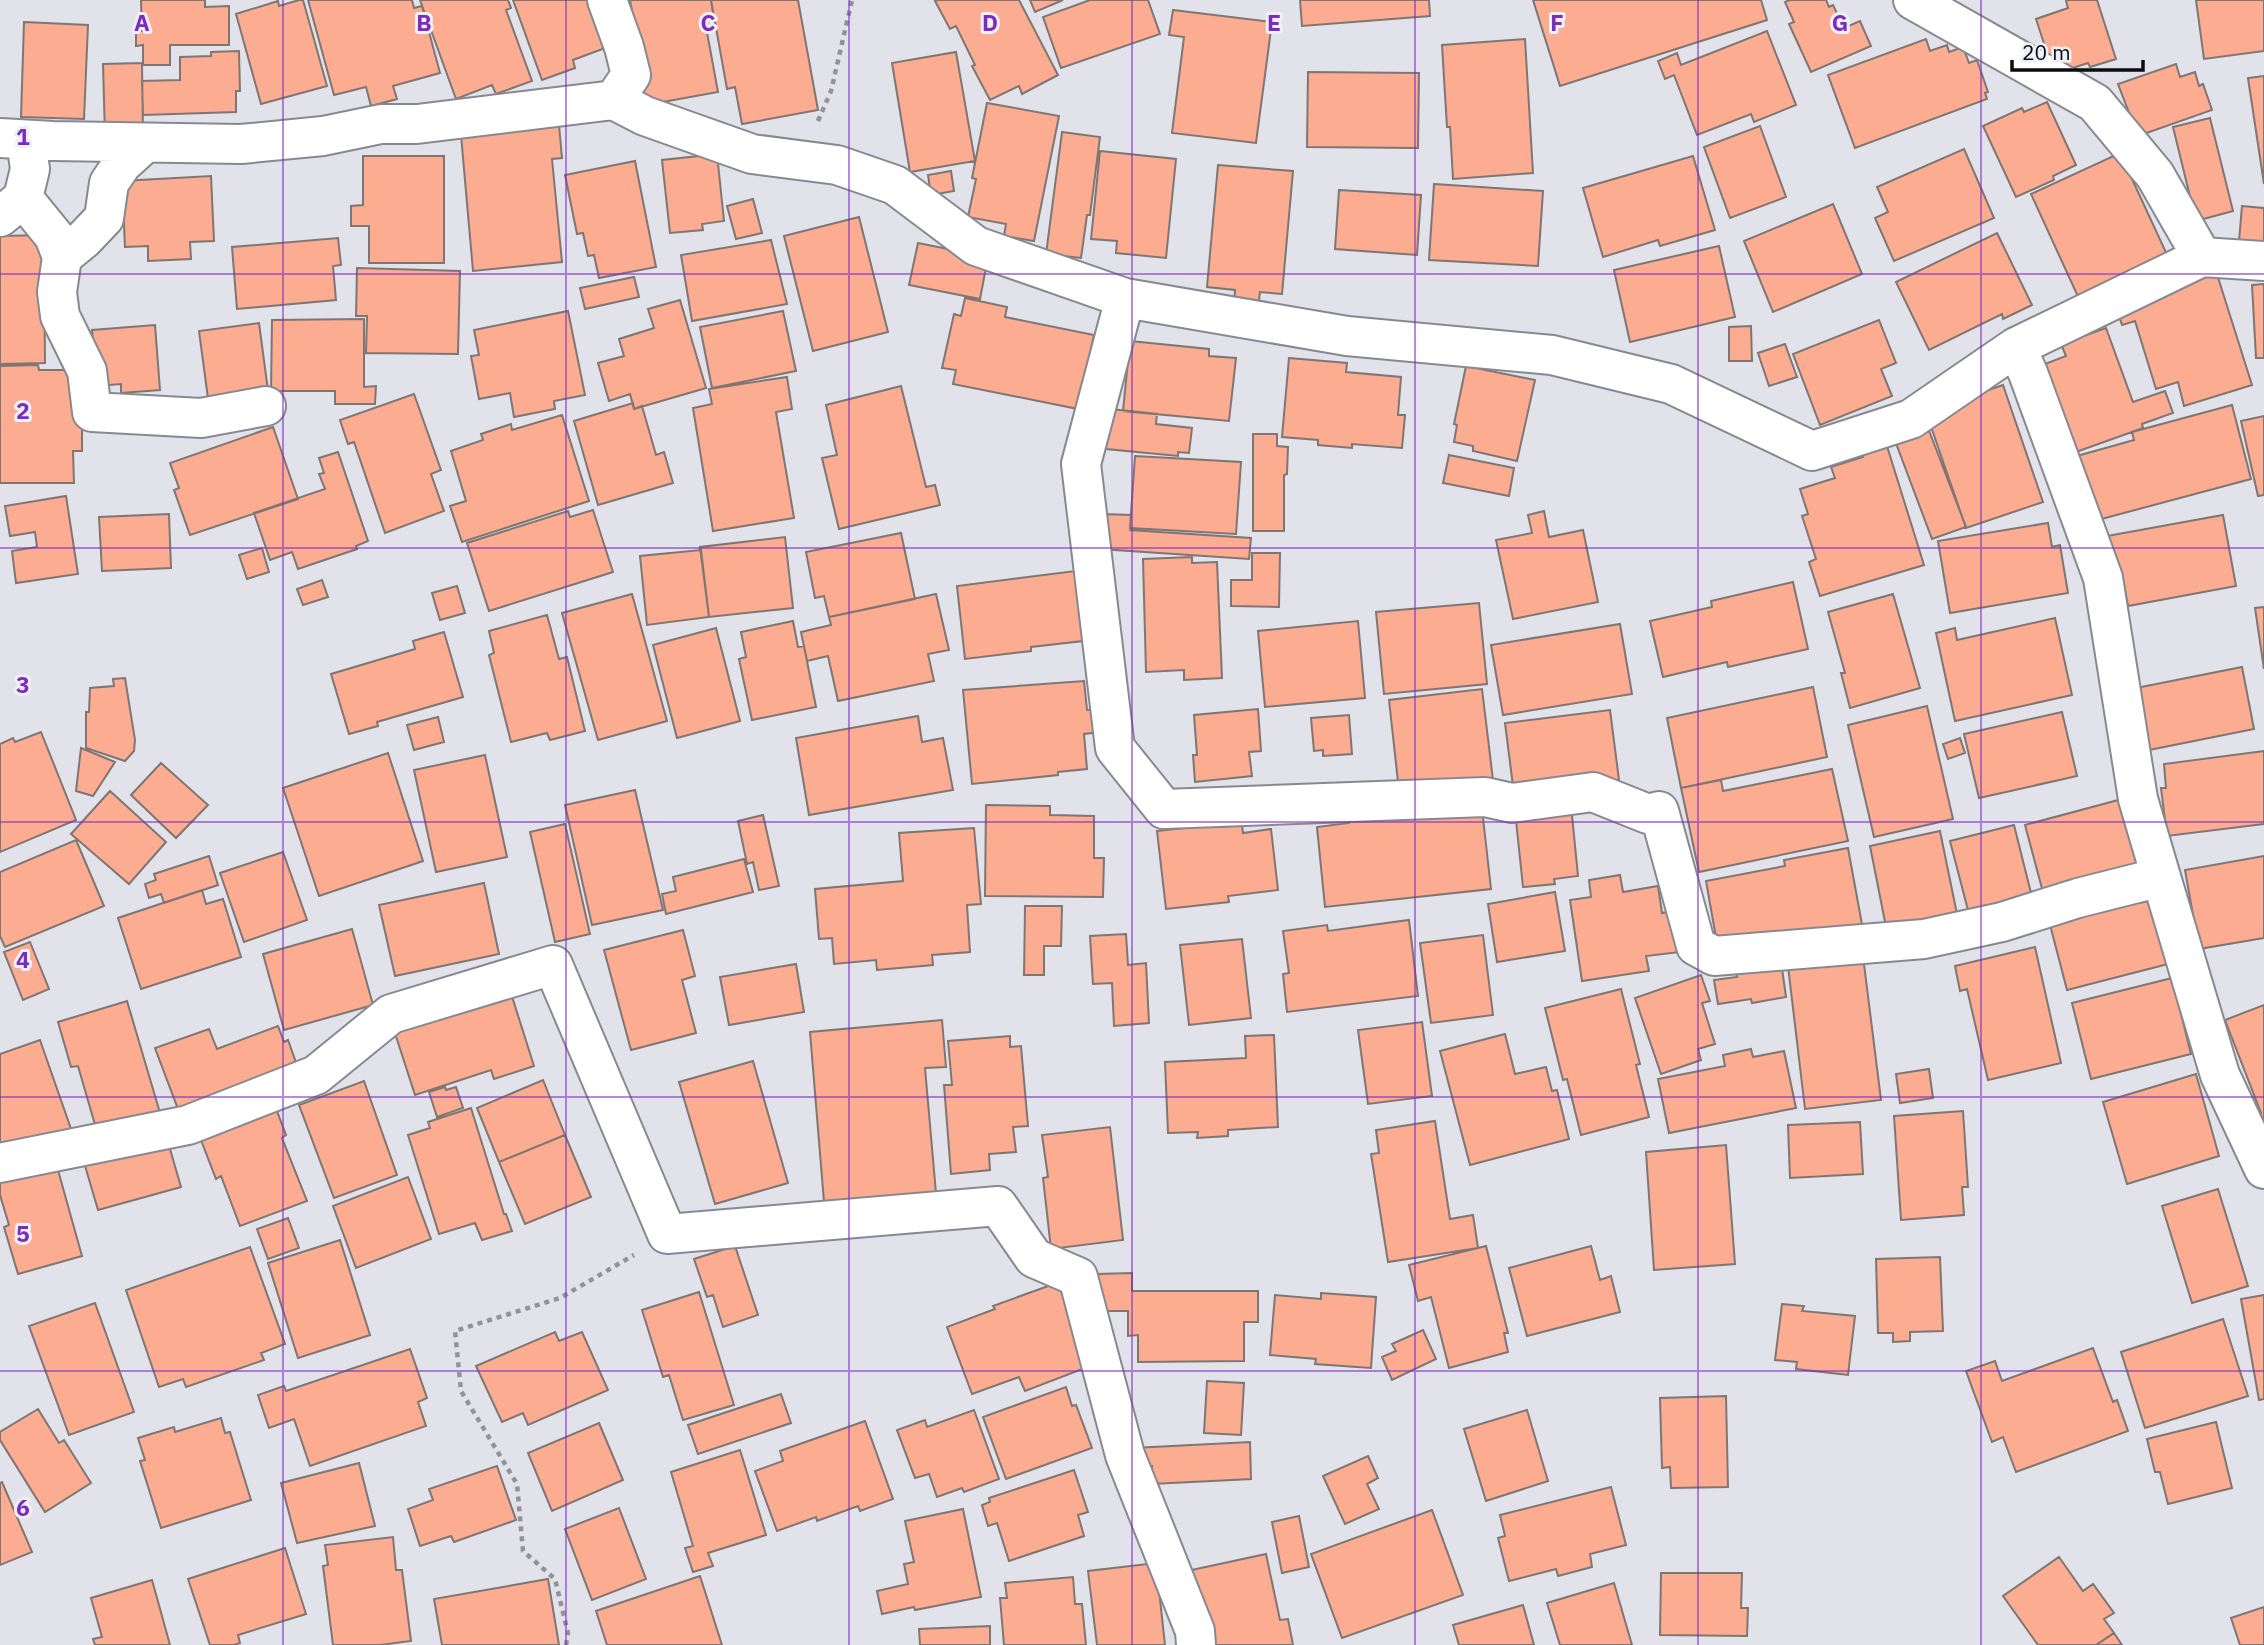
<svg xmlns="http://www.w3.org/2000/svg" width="2264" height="1645" font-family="'IBM Plex Sans',sans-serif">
<rect width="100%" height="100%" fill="#e1e2ea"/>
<path fill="#fcac91" stroke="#7f7674" stroke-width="2" d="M141 0H205V7L229 6V45H170V65H143V45L136 46V31H142Z
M299 0H303L327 86 261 104 236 14 278 1 279 6Z
M308 0H412L414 8 422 6 440 73 393 86 397 99 371 106 366 87 334 95Z
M420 0H508L511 8 506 10 532 81 496 94 492 85 456 99Z
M513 0H591L608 47 573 60 575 68 542 80Z
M630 0H711L715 26 706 27 718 92 646 105 634 37H637Z
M711 0H798L818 110 742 124 735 87 727 89Z
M938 0H1019L1058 75 1022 94 1019 86 990 100 972 66 975 65 956 26 950 29 935 1Z
M1030 0H1063L1035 12Z
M1090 0H1148L1160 34 1061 68 1043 17Z
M1300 0H1429L1430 16 1302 26Z
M1533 0H1761L1767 20 1560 86Z
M1790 0H1826L1829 7 1833 5 1844 28 1860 21 1871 46 1811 72 1789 24 1794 22 1785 2Z
M2097 0 2116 59 2090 67 2088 63 2054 74 2036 19 2068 8 2066 1 2068 0Z
M2196 0H2264V51L2204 59Z
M1173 10 1272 22 1256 143 1172 133 1184 37 1169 35Z
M24 22 88 25 84 119 21 117Z
M1767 31 1796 105 1754 122 1751 114 1697 135 1674 75 1665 79 1658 61 1677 53 1681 65Z
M1525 39 1533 173 1453 179 1450 127H1447L1442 45Z
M1926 39 1930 51 1947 45 1949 52 1963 47 1969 63 1977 60 1988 92 1985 93 1987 99 1855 148 1828 75Z
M239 51 240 91H236V112L143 115 142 81 180 80V57L211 56V52Z
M956 52 975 161 910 172 892 63Z
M142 63 143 135 105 137 103 64Z
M2176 64 2180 77 2195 72 2199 86 2203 84 2212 110 2138 136 2118 84Z
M1308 72 1419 73 1418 148 1307 147Z
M2264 76V184L2248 78Z
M2047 102 2076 165 2053 176 2054 180 2016 197 1983 126 2022 108 2024 112Z
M987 103 1059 116 1034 241 1004 236 1006 224 968 217 976 179 972 178Z
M2210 118 2233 211 2196 221 2173 127Z
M559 125 562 158 552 159 562 262 473 271 461 135Z
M1760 126 1786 197 1730 218 1704 147Z
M1062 132 1100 137 1090 215H1087L1081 258 1046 254Z
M1964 149 1994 218 1894 261 1875 218 1888 212 1877 187Z
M1100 151 1176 159 1166 258 1116 253 1117 241 1091 239Z
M2120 153 2169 259 2080 301 2031 194Z
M717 154 724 221 702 224 703 230 670 233 662 160Z
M363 156H444V263H369V226H351V206L363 205Z
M1693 156 1715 230 1660 246 1658 240 1603 257 1583 188Z
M635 161 656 267 599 278 594 255 588 256 583 233 577 234 565 175Z
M1218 165 1293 171 1282 294 1260 292 1258 307 1234 305 1235 290 1207 287Z
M951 171 954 191 931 195 928 175Z
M211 176 214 241 190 242 191 259 148 261V246L125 247 122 181Z
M1434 184 1543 191 1538 266 1429 260Z
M1339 190 1421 195 1417 255 1335 249Z
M753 199 762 233 736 239 727 206Z
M1833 204 1862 274 1773 312 1744 241Z
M2242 206 2264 208V244L2239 241Z
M859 217 888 332 813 351 784 236Z
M1997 233 2032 305 2003 319 2002 314 1929 350 1896 282Z
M44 235 45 363 0 364V236Z
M338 238 341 265 333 266 336 300 237 309 232 247Z
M771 240 787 304 692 321 681 255Z
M918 243 988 257 980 299 909 285Z
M1719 246 1735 317 1630 342 1614 270Z
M357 268 460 271 458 354 366 353 367 316H356Z
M2216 271 2252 385 2184 406 2178 382 2156 389 2135 321 2122 325 2115 303Z
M634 277 639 297 585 309 580 288Z
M2264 284V358H2256L2252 285Z
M965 298 1007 307 1005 317 1094 335 1078 409 953 384 956 370 942 368 954 314 961 316Z
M680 300 706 388 634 409 630 394 609 401 598 363 624 356 619 339 654 328 648 309Z
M568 311 585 395 554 401 555 409 514 417 510 393 479 399 471 356 479 355 474 330Z
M783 311 796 371 712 388 700 327Z
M364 319V387L376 386 375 404H335V391H271L272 320Z
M1879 320 1896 363 1881 369 1892 396 1820 425 1793 354Z
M259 323 269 398 209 406 199 331Z
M155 325 160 390 121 393V384L97 386 92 330Z
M1751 326 1752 361H1729V327Z
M2106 328 2133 402 2165 391 2173 413 2142 424 2143 428 2076 452 2045 364 2066 356 2061 344Z
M1130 341 1209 349V356L1236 358 1229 421 1123 411Z
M1785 344 1797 377 1769 386 1758 353Z
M1289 358 1347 363 1346 372 1401 377 1398 415H1405L1402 448 1352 444V448L1318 445V440L1282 437Z
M38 365 39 370H82V451H73L74 483H0V366Z
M1466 366 1535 380 1517 461 1473 451V446L1454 442 1457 425 1454 424Z
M787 377 792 409 776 412 794 518 713 531 693 408 712 404 709 389Z
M2003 385 2043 502 1966 528 1928 418 1968 397Z
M901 386 926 487 935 485 940 505 839 529 822 458 837 455 826 405Z
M414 394 441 470 431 474 444 511 385 533 354 442 348 444 340 420Z
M633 403 634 409 642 406 656 455 664 452 673 483 598 505 574 421Z
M2232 405 2251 479 2094 521 2077 456 2134 440 2132 432Z
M1110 409 1157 414 1156 424 1192 428 1189 453 1178 452V456L1106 449Z
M562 415 589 501 462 542 450 506 466 501 451 451 483 440 481 434 511 424 512 430Z
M2264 416V495L2258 496 2241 421Z
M273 427 298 499 190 535 174 490 179 488 170 463Z
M1928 428 1966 527 1932 539 1891 430Z
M1253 434H1277V446L1288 447 1287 474 1284 475V531H1253Z
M1886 443 1924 565 1820 596 1809 562 1816 559 1802 516 1808 514 1800 489 1835 478 1831 467 1863 457 1860 450Z
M338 452 368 541 356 546 357 549 298 569 292 552 270 560 254 513 325 489 319 474 324 473 319 458Z
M1449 455 1514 468 1509 496 1443 483Z
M1135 456 1241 462 1236 534 1130 528Z
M66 496 78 574 16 583 12 551 37 547 35 532 10 536 5 506Z
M593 510 613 572 489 611 467 543 568 511 570 517Z
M1544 511 1549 537 1583 530 1598 602 1513 619 1496 540 1532 533 1528 515Z
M169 514 171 568 102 571 99 517Z
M1103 514 1131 515 1130 530 1251 538 1249 559 1100 549Z
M2223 515 2236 586 2128 606 2123 579 2116 581 2107 536Z
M2048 523 2052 547 2060 545 2068 593 1950 613 1938 541Z
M901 533 915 599 829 617 824 596 815 598 806 552Z
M785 537 793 608 709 617 700 547Z
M262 548 269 572 247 579 239 555Z
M701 550 709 617 647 625 640 556Z
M1252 553H1280L1279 607 1231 606V580H1252Z
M1192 557V563L1217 562 1222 678 1184 680V670L1146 672 1143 559Z
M1075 571 1083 641 1031 647V651L965 659 957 586Z
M322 580 328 597 303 605 297 589Z
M1793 582 1808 649 1728 667 1727 662 1663 677 1650 621 1712 607 1711 601Z
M457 586 465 613 440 620 432 593Z
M632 594 667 721 598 740 562 613Z
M936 594 949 650 928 654 934 681 838 701 828 656 807 661 801 632 831 625 829 617Z
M1893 594 1920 688 1850 708 1841 673H1845L1828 612Z
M1479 603 1487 684 1384 694 1376 612Z
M2264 607V669L2255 608Z
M547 615 559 659 567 657 585 731 550 740 547 733 511 742 489 655 494 653 489 631Z
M2055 618 2072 695 1955 721 1936 633 1955 628 1957 640Z
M793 621 798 647 804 646 816 707 752 720 739 659 746 657 741 632Z
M1358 621 1365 698 1265 707 1258 631Z
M1620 624 1632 694 1503 715 1491 645Z
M716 628 740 721 677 738 653 645Z
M444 632 463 697 377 722 378 726 349 734 331 674 415 649 413 641Z
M2242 667 2254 729 2144 751 2131 689Z
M125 678 135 740 134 751 125 761 86 748V712H89L90 688 114 686 113 679Z
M1084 681 1087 710 1099 709 1101 732 1084 734 1087 769 1058 772V775L972 784 963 690Z
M1813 687 1827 757 1681 788 1667 718Z
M1482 689 1493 780 1399 791 1389 700Z
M1927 706 1953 819 1874 837 1848 725Z
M1258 709 1261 751 1249 752 1252 776 1195 782 1193 755H1197L1194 715Z
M1610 710 1619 780 1514 794 1505 723Z
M2062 712 2077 776 1979 798 1964 734Z
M1349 715 1352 754 1323 756V750L1314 751 1311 718Z
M918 716 922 742 943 738 953 790 809 815 796 738Z
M438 717 444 742 414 750 407 725Z
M41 732 76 820 0 852V744L13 738 15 742Z
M1960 738 1965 753 1948 759 1943 744Z
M81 748 115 762 93 796 76 791Z
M2264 751V824L2167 836 2161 788H2166L2164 764Z
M388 753 423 861 319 896 283 788Z
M485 755 507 857 436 872 414 770Z
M161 763 208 805 176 838 131 795Z
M1832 769 1848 841 1699 872 1681 788 1721 780 1723 791Z
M635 790 663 910 592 925 565 805Z
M110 791 166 842 129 884 71 834Z
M2122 799 2149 868 2044 896 2025 825Z
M986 805 1050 806V815L1094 816V858H1104L1103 897 985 896Z
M1571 805 1578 876 1554 879 1555 884 1523 887 1515 811Z
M1482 809 1491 889 1325 907 1317 827 1349 823 1348 817Z
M763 815 779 886 759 890 753 862 747 864 738 821Z
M565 824 590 934 555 942 530 832Z
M1221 824V827L1242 825 1243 833 1271 829 1278 890 1228 896 1229 902 1166 909 1157 831Z
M2014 825 2032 897 1969 914 1950 841Z
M974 828 981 904 967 905 970 952 932 955 933 965 877 970 876 960 834 964 832 938 819 939 815 889 903 881 899 833Z
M1940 831 1959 924 1887 932 1870 846Z
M76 840 104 906 5 947 0 936V872Z
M1848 848 1863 930 1718 949 1706 881 1785 866 1784 860Z
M283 852 307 920 244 942 220 873Z
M209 856 218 885 164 903 161 894 149 898 145 884 156 880 154 874Z
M2264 856V938L2199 949 2185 870Z
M744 859 753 892 666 914 662 894 676 891 673 877Z
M1620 875 1623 892 1658 886 1662 913 1674 911 1680 952 1646 956 1649 971 1582 981 1570 900 1591 897 1589 880Z
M484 883 499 954 395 976 379 905Z
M202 890 206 904 223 899 241 957 141 989 118 918Z
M1555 892 1565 951 1497 962 1488 904Z
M2137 894 2140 903 2152 900 2168 964 2067 990 2048 917Z
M1025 906H1062L1061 946H1044V975H1024Z
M1409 920 1418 996 1287 1012 1283 974 1289 973 1283 931 1327 925 1328 931Z
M352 929 373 1005 284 1030 263 954Z
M683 930 695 976 682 980 696 1033 631 1050 604 950Z
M1126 934 1128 965 1146 963 1149 1023 1114 1026 1112 983 1093 984 1090 936Z
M1483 935 1493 1015 1431 1023 1420 943Z
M1242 939 1251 1018 1189 1025 1180 945Z
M30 942 49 989 23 1000 4 952Z
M2035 947 2061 1063 1988 1080 1967 989 1960 991 1955 966Z
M1863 956 1881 1100 1805 1109 1788 966Z
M1781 961 1786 997 1752 1003 1751 999 1718 1004 1714 980 1737 977 1736 973Z
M796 964 804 1012 729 1025 720 977Z
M1701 975 1710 1001 1702 1003 1715 1044 1698 1049 1701 1060 1661 1074 1635 998Z
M2172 978 2191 1054 2091 1079 2072 1003Z
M509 987 534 1066 494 1079 491 1070 415 1095 392 1024Z
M1621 989 1640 1064 1636 1065 1649 1117 1581 1135 1567 1079 1563 1080 1545 1008Z
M127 1001 163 1123 100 1142 78 1066 71 1067 58 1022Z
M2264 1005V1138L2248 1118 2261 1113 2225 1020Z
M942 1020 946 1067 925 1068 936 1193 824 1202 810 1032Z
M1422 1022 1432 1096 1368 1104 1358 1030Z
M278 1026 284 1042 288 1040 300 1074 181 1117 155 1048 209 1029 217 1049Z
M1505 1034 1515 1074 1546 1067 1552 1091 1557 1090 1569 1139 1470 1165 1440 1051Z
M1274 1035 1278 1127 1228 1130V1136L1197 1138 1198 1132 1168 1133 1165 1062 1246 1058 1245 1036Z
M1010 1036V1047L1021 1046 1028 1126 1013 1127 1016 1152 989 1154 990 1170 951 1174 944 1085H952L948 1041Z
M40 1040 71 1129 12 1150 9 1141 0 1145V1054Z
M1751 1049 1753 1057 1784 1051 1796 1108 1669 1133 1658 1079 1725 1066 1723 1055Z
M753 1061 788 1183 715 1204 679 1082Z
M1929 1069 1933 1098 1900 1103 1896 1074Z
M2196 1074 2219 1156 2127 1184 2103 1102Z
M543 1080 565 1135 499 1162 477 1108Z
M364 1081 397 1175 334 1198 299 1105Z
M445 1087 446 1090 456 1087 463 1108 437 1117 429 1092Z
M272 1098 286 1135 282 1138 307 1201 240 1226 221 1176 216 1179 196 1127Z
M471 1108 504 1214H506L512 1231 482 1240 475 1223 439 1234 408 1135 430 1128 428 1122Z
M1963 1111 1968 1187H1962L1964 1215 1901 1220 1894 1116Z
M1435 1121 1450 1219 1473 1215 1478 1248 1388 1262 1371 1154 1379 1153 1376 1130Z
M1860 1122 1863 1174 1790 1178 1788 1125Z
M1110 1127 1123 1240 1051 1249 1043 1178 1048 1177 1042 1135Z
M166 1135 181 1187 98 1210 83 1159Z
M565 1135 591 1197 525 1224 499 1162Z
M1726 1145 1735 1264 1654 1270 1646 1152Z
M56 1163 82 1256 18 1274 4 1227 9 1225 0 1195V1179Z
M408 1177 431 1239 356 1268 333 1206Z
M2218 1189 2248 1286 2192 1303 2162 1206Z
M288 1218 299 1248 268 1259 257 1229Z
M340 1240 370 1335 298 1358 268 1263Z
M735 1246 758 1315 723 1327 713 1295 707 1297 694 1259Z
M1486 1246 1508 1333H1504L1508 1352 1449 1368 1431 1297 1418 1301 1409 1265Z
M1591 1246 1600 1280 1611 1276 1620 1312 1527 1336 1509 1268Z
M250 1247 285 1344 261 1353 264 1360 186 1387 183 1379 159 1387 126 1290Z
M1940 1257 1943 1331 1910 1332V1341L1893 1342V1333H1878L1876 1259Z
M1132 1273V1291H1258V1322H1244V1361L1138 1362V1335L1128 1336V1311H1096V1274Z
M1062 1281 1093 1365 1025 1391 1019 1377 972 1394 947 1327 995 1309 993 1306Z
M699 1292 734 1405 683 1420 669 1375 663 1377 642 1310Z
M1321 1293 1376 1297 1371 1368 1315 1364 1316 1359 1270 1355 1275 1295 1321 1299Z
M2264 1295V1399L2259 1400 2241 1299Z
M95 1303 134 1412 69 1435 29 1326Z
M1782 1304 1804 1306 1802 1311 1855 1316 1848 1375 1796 1369 1797 1362 1775 1360Z
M2223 1319 2248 1396 2145 1428 2121 1352Z
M1423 1330 1436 1359 1392 1380 1382 1357 1396 1351 1392 1344Z
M555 1332 559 1341 582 1332 608 1390 528 1425 523 1413 502 1422 476 1366Z
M2093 1348 2113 1402 2117 1400 2128 1431 2016 1472 2003 1437 1992 1442 1966 1371 1995 1361 2002 1381Z
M410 1349 427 1398 418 1402 426 1426 310 1466 294 1419 269 1428 258 1395 284 1386 286 1391Z
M1207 1381 1244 1383 1241 1435 1204 1433Z
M1066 1387 1072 1406 1076 1405 1092 1448 1006 1479 983 1417Z
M781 1394 791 1423 698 1454 688 1425Z
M1726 1396 1728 1487 1671 1488 1670 1467 1662 1468 1660 1398Z
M38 1409 59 1443 64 1440 91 1483 45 1512 0 1440V1432Z
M974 1410 999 1479 964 1492 962 1488 937 1497 929 1474 915 1478 897 1430 925 1420 927 1427Z
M1527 1410 1548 1481 1486 1501 1464 1429Z
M221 1418 225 1433 230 1432 251 1500 161 1528 140 1461 145 1460 138 1438 174 1427 175 1432Z
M865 1421 893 1499 860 1511 858 1506 817 1521 816 1517 777 1531 755 1471 783 1461 780 1451Z
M2216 1422 2232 1488 2168 1504 2160 1472H2155L2147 1439Z
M599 1423 623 1480 552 1511 528 1453Z
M1250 1442 1251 1479 1152 1484V1466L1134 1467 1133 1448Z
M740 1450 766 1535 708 1553 713 1566 693 1572 685 1548 693 1546 671 1472Z
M1368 1456 1378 1478 1367 1484 1379 1509 1345 1524 1323 1476Z
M359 1463 375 1526 297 1543 281 1483Z
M497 1466 516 1520 454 1542 451 1536 420 1546 408 1509 433 1500 429 1489Z
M1074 1470 1088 1512 1078 1515 1084 1536 1009 1561 997 1523 988 1526 982 1505 990 1502 989 1498Z
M2 1482 32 1552 0 1565V1483Z
M1611 1487 1626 1545 1590 1554 1592 1567 1558 1576 1556 1569 1509 1581 1498 1538 1505 1536 1500 1515Z
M619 1508 646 1579 592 1600 565 1529Z
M963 1509 981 1597 915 1610 914 1607 882 1614 877 1591 908 1584 904 1564 914 1562 905 1521Z
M1432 1510 1463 1595 1342 1638 1311 1554Z
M1299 1516 1309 1567 1282 1573 1272 1522Z
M393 1537 396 1570H402L411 1641 380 1645H333L323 1566 328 1565 325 1545Z
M285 1548 306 1614 238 1635 240 1643 234 1645H210L188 1579Z
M1266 1554 1280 1620 1288 1619 1293 1645H1203L1187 1571Z
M2059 1557 2083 1591 2093 1584 2114 1613 2104 1619 2114 1633 2096 1645H2038L2003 1596Z
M1156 1563 1165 1645H1097L1088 1571Z
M1661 1573H1742L1741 1608H1748L1747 1636 1660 1635Z
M700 1576 722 1645H607L596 1611Z
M1073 1577 1075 1604H1082L1086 1645H1004L1000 1598H1007L1005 1583Z
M548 1579 559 1645H442L434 1599Z
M152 1580 170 1645H95L93 1639 102 1637 91 1598Z
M1614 1583 1632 1645H1560L1547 1603Z
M1523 1605 1534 1645H1459L1453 1625Z
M2264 1607V1645H2240L2231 1618Z
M990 1626V1645H920L919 1629Z
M2114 1633 2122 1645H2096Z"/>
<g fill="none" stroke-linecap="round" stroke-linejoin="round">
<defs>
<path id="minor" d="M607 0 624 47 631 75 614 100
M1913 0 2095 103 2155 175 2202 257 2016 347 2028 373 2103 578 2138 799 2161 877 2220 1075 2264 1169
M0 138 53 141 241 144 323 136 381 124H417L614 100 645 116 752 154 837 165 895 185 976 246 1125 298 1347 336 1552 355 1671 384 1812 451 1911 419 2016 347
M23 198 54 236 62 257 57 292 60 316 87 371 92 412 201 418 266 406
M0 217 23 198 30 169 26 140
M62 257 84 239 104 218 109 183 122 164 145 143
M2202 257 2264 261
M1125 298 1081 464 1115 748 1164 809 1485 797 1512 803 1593 792 1648 814 1659 811 1696 946 1714 956 1924 939 2002 922 2078 898 2161 877
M0 1163 188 1125 316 1075 391 1014 553 965 667 1234 998 1206 1034 1258 1078 1277 1125 1455 1195 1631 1196 1645"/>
</defs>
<use href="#minor" stroke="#888990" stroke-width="42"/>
<path stroke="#929399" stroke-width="4.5" stroke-dasharray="5 5" stroke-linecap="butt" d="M818 121 831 91 852 0
M566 1645 568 1633 555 1579 523 1551 517 1484 461 1391 455 1331 560 1298 634 1255"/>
<use href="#minor" stroke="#fff" stroke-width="38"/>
</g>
<path fill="none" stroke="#7b2cbf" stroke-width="2" stroke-opacity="0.55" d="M283 0V1645M566 0V1645M849 0V1645M1132 0V1645M1415 0V1645M1698 0V1645M1981 0V1645M0 274H2264M0 548H2264M0 822H2264M0 1097H2264M0 1371H2264"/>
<g font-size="23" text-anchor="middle" font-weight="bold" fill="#7b2cbf" stroke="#eeeff7" stroke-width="6" stroke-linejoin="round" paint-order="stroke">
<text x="142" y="31">A</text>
<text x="424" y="31">B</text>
<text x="708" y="31">C</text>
<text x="990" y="31">D</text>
<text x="1274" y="31">E</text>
<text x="1557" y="31">F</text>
<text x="1840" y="31">G</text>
<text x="23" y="145">1</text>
<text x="23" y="419">2</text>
<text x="23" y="693">3</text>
<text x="23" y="968">4</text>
<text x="23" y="1242">5</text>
<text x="23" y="1516">6</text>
</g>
<path d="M2012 60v10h131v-10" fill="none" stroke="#0c0c0f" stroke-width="3.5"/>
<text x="2022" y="60" font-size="21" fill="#0c0c0f" stroke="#eeeff7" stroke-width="5" paint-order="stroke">20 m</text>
</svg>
